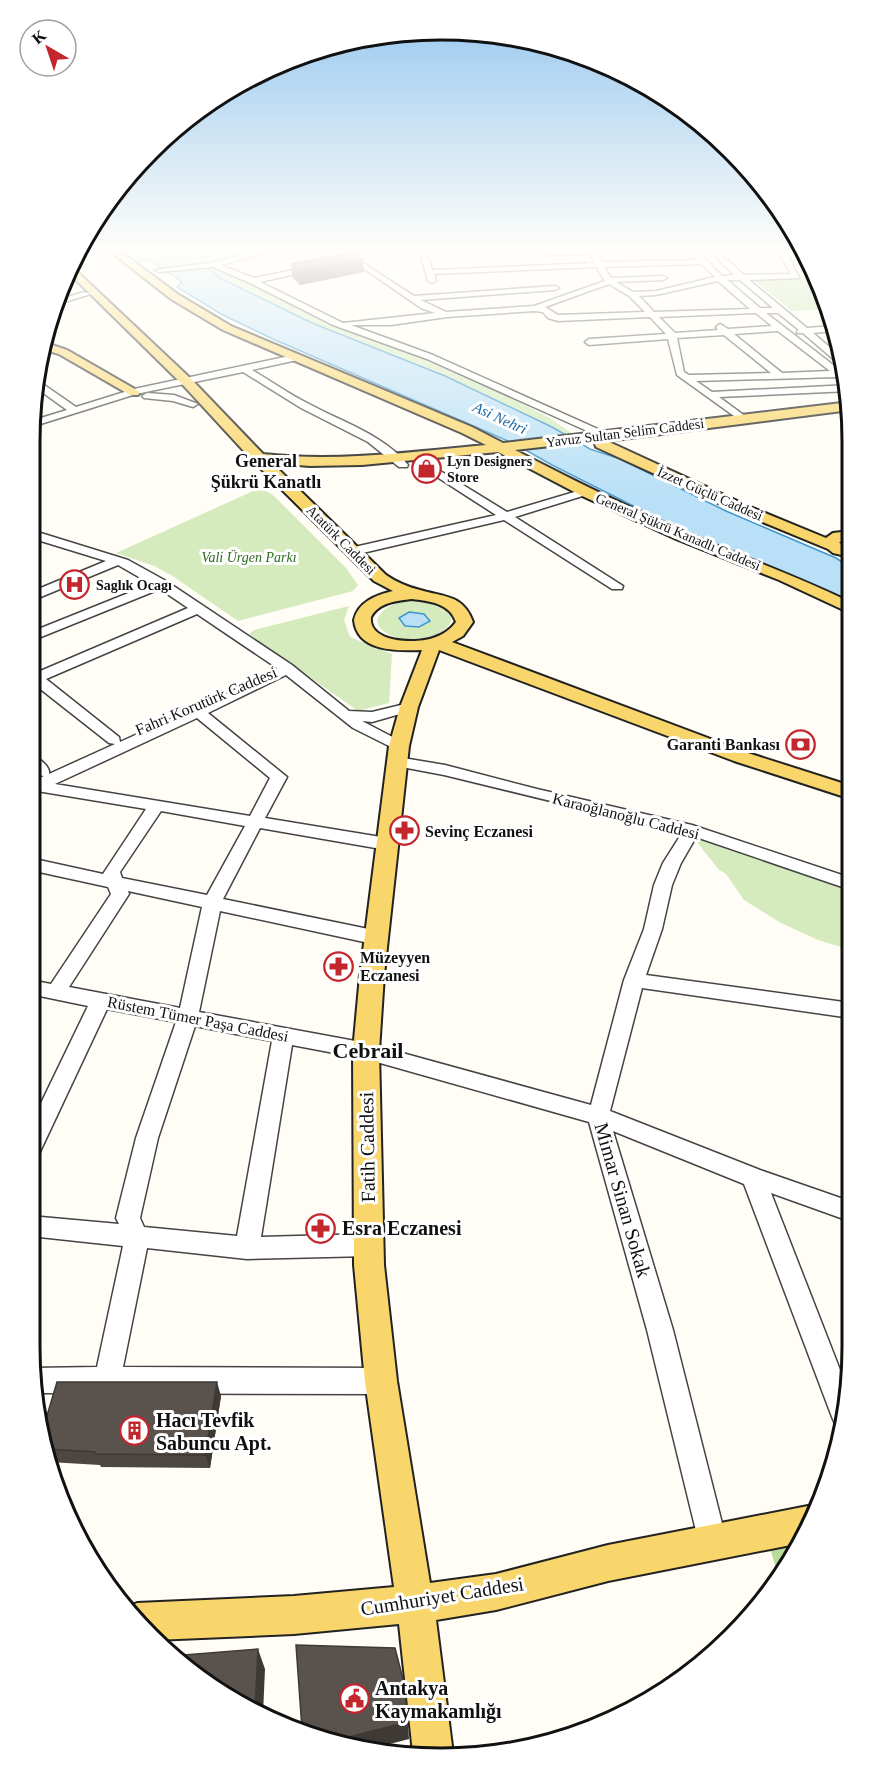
<svg xmlns="http://www.w3.org/2000/svg" width="883" height="1789" font-family="Georgia,serif">
<rect width="100%" height="100%" fill="#fffdf5"/>
<path fill="#d5ebbd" d="M181 249H271L202 263V259L212 253 207 251 192 256Z
M211 270 226 271 341 328 434 362 502 393 550 418 577 437 571 438 470 387 420 365 337 335 221 278Z
M260 488 273 495 346 568 358 585 353 591 238 621 171 575 154 566 116 553Z
M415 601C498 607 419 666 379 627L377 620C384 604 400 602 415 601Z
M349 606 344 620 350 637 392 654 389 703 358 711 249 634 254 630Z
M689 832 851 888V950L818 940 781 923 744 900 726 874 719 870Z"/>
<path fill="#b9dc9c" d="M817 276 828 309 792 311 750 277Z
M802 1542 778 1575 770 1548Z"/>
<path fill="#b9e0f7" stroke="#3f96cf" stroke-width="1.5" d="M121 249H181L192 256 207 250 213 253 202 259V263L220 278 312 323 445 376 552 427 590 449 620 459 726 511 836 558 850 567V603L805 581 693 536 552 465 515 444 273 339 221 314 177 287 182 282 151 261 140 260Z
M409 612 424 614 430 621 419 627 405 626 399 618Z"/>
<g fill="none" stroke-linecap="round" stroke-linejoin="round">
<defs>
<path id="minor" d="M269 249H281L220 265 254 278 318 265V269L260 282 343 323 435 313 421 308 353 261 342 263 338 261 354 257 414 296 555 286 559 288 555 290 421 300 446 312 534 306 605 281 596 267 434 274 436 281 432 283 428 281 419 249H426L432 270 594 263 591 254 542 255 538 253 542 251 589 249H595L602 262 698 260 687 249H695L722 276 734 275 708 249H715L744 275 791 274 779 252 783 250 787 252 799 278 749 280 807 328 833 326 834 331 813 333 841 357 843 364H839L803 333H797L798 329 778 313H766L846 375 848 384 837 377 696 381 712 392 849 385 850 391 719 397 745 416V420L741 421 677 375 668 339 589 345 585 342 589 339 666 334 650 317 558 321 548 318 543 312 534 311 447 317 391 325H351L433 355 609 434V438L605 439 427 359 333 325 248 282 213 267 159 272 155 270 210 263ZM702 264 715 277 656 291 633 292 616 282 663 280 667 278 663 276 611 278 604 267ZM727 280H740L773 308H760ZM718 281 750 309 654 312 639 296 656 295ZM609 284 629 296 645 312 558 315 545 307ZM756 313 772 326 728 329 720 324 716 327 718 330 675 333 659 317ZM778 331 830 371 782 373 734 334ZM724 335 771 373 689 375 684 372 677 338Z
M67 274 71 276 65 279Z
M84 292 91 294 55 305 57 300Z
M294 355 297 356V360L252 370C271 381 289 394 309 404 342 422 384 435 408 465L407 467H399L368 442 301 408 243 372 136 394 31 427V421L67 410 35 387 37 380 76 407 134 389Z
M147 393 174 395 198 404 193 407 173 401 144 398 142 396Z
M424 461 507 512 581 490H589V494L515 517 623 586 622 589H612L504 520 354 555 350 554 348 551 350 548 496 515 420 466 419 464Z
M31 530 128 560 166 581 292 665 349 711 372 712 409 703 416 707 414 710 372 722 362 721 404 743 407 746 404 749 399 751 353 728 286 675 208 713 287 777 265 818 387 838 393 840 396 844 393 848 387 850 260 828 223 899 378 931 385 933 387 938 385 943 378 945 220 911 199 1012 366 1043 591 1105 624 980 644 929 654 885 663 863 682 833 444 775 391 765 389 762 397 757 445 765 537 789 692 825 851 878V890L696 837 681 863 672 885 662 929 646 975 851 1003V1018L642 988 610 1111 760 1170 852 1202V1222L771 1193 849 1393 843 1430 836 1426 832 1417 744 1184 613 1131 673 1330 727 1543 723 1553 713 1557 703 1553 699 1543 647 1330 589 1122 366 1059 292 1045 261 1237 369 1234 377 1237 381 1245 377 1253 369 1256 247 1259 147 1248 123 1367 381 1368 390 1372 394 1381 390 1390 381 1394 38 1393 33 1368 97 1367 123 1246 30 1236V1216L119 1224 116 1218 136 1138 176 1022 107 1009 38 1156 30 1158V1126L88 1006 30 994V980L51 984 111 894 108 887 30 870V858L103 874 146 809 31 790V782L44 776 37 775 31 769V755C38 757 51 767 49 774L115 744 109 743 34 684H31V675L188 608 160 589 31 641V632L151 584 118 565 31 601V592L106 561 31 538ZM197 614 277 668 263 677 120 742 119 737 46 679ZM197 718 270 778 250 816 55 784ZM161 811 245 826 207 895 122 878 120 872ZM128 891 202 907 180 1008 69 987 129 894ZM195 1026 272 1041 237 1236 144 1227 140 1218 158 1138Z"/>
<path id="major" d="M107 249H117L179 295 231 326 472 427 503 443 850 402V410L607 441 748 506 826 538 833 533 850 531V541L839 542 843 546 850 547V557L833 553 828 549 738 512 596 447 594 441 515 450C571 479 627 507 685 532 740 556 796 576 850 602V613L779 580 676 539 580 495 498 452 362 465 310 466 272 463 386 575C396 582 408 587 420 590 443 597 463 594 473 622L463 636 452 642 748 753 851 786V799L734 761 439 650 418 707 409 746 384 975 379 1051 384 1265 397 1381 430 1583 496 1574 608 1545 813 1505 819 1508 811 1529 801 1543 608 1581 496 1610 436 1620 453 1754 413 1753 399 1624 294 1634 154 1640 125 1608 137 1603 294 1596 394 1587 365 1381 354 1265 353 1051 360 975 389 746 400 707 422 650C397 651 357 652 354 620 358 602 376 595 393 591L374 581 253 461 183 385 68 272 70 265 191 379 263 454C338 462 411 452 486 445L462 433 223 330 171 299ZM412 599C429 601 450 603 456 622 451 629 443 635 433 638 416 644 368 643 371 617 379 602 397 601 412 599Z
M43 342 67 350 140 392 138 395H130L59 354 42 349Z"/>
</defs>
<use href="#minor" stroke="#444" stroke-width="3"/>
<use href="#major" stroke="#222" stroke-width="4"/>
<use href="#minor" fill="#fff" fill-rule="evenodd"/>
<use href="#major" fill="#f9d66b" fill-rule="evenodd"/>
</g>
<path fill="#4d4742" d="M291 264 364 272 300 285 292 277Z
M221 1396 210 1468 101 1467 100 1465 49 1462 43 1429Z"/>
<path fill="#3f3936" d="M363 259 364 272 300 285 299 272Z
M217 1382 221 1396 210 1468 205 1455Z
M91 1542 95 1550 92 1554 87 1546Z
M258 1649 265 1669 263 1714 255 1711Z
M408 1722 409 1739 363 1751 333 1741Z"/>
<path fill="#5a524d" stroke="#3f3936" stroke-width="1.5" d="M352 252 363 259 299 272 291 264Z
M57 1382H217L205 1455 95 1454V1452L47 1449 43 1429Z
M78 1528 91 1542 87 1546Z
M296 1645 395 1648 404 1683 408 1722 333 1741 302 1729Z
M258 1649 255 1711 235 1704 170 1656Z"/>
<linearGradient id="sky" x2="0" y2="1"><stop stop-color="#95c6ee"/><stop offset="0.5" stop-color="#fffefa"/><stop offset="1" stop-color="#fffefa" stop-opacity="0"/></linearGradient>
<rect width="883" height="499" fill="url(#sky)"/>
<defs>
<symbol id="shop-ring" viewBox="-11 -11 22 22"><circle r="9.5" fill="#fff" stroke="#c4262e" stroke-width="1.5"/><path d="M-5-2.5h2.3a2.7 3.5 0 0 1 5.4 0H5L5.5 6h-11ZM-1.5-2.5h3a1.5 2.3 0 0 0-3 0Z" fill="#c4262e"/></symbol>
<symbol id="hospital-ring" viewBox="-11 -11 22 22"><circle r="9.5" fill="#fff" stroke="#c4262e" stroke-width="1.5"/><path d="M-5-5h3v3.5h4V-5h3V5h-3V1.5h-4V5h-3Z" fill="#c4262e"/></symbol>
<symbol id="bank-ring" viewBox="-11 -11 22 22"><circle r="9.5" fill="#fff" stroke="#c4262e" stroke-width="1.5"/><path d="M-6-4H6V4H-6ZM0-2.3a2.3 2.3 0 1 0 0 4.6a2.3 2.3 0 1 0 0-4.6Z" fill="#c4262e"/></symbol>
<symbol id="pharmacy-ring" viewBox="-11 -11 22 22"><circle r="9.5" fill="#fff" stroke="#c4262e" stroke-width="1.5"/><path d="M-2-6h4v4h4v4h-4v4h-4v-4h-4v-4h4Z" fill="#c4262e"/></symbol>
<symbol id="building-ring" viewBox="-11 -11 22 22"><circle r="9.5" fill="#fff" stroke="#c4262e" stroke-width="1.5"/><path d="M-4-6H4V6H1V3H-1V6H-4ZM-2.5-4.3h1.7v1.8h-1.7ZM.8-4.3h1.7v1.8H.8ZM-2.5-1h1.7V.8h-1.7ZM.8-1h1.7V.8H.8Z" fill="#c4262e"/></symbol>
<symbol id="civic-ring" viewBox="-11 -11 22 22"><circle r="9.5" fill="#fff" stroke="#c4262e" stroke-width="1.5"/><path d="M-.6-6.5H3V-4.5H.6V-3L4-1V1h2V6H-6V1h2V-1L-.6-3ZM-1.2 2.5V6h2.4V2.5Z" fill="#c4262e"/></symbol>
</defs>
<g fill-rule="evenodd">
<use href="#shop-ring" x="410" y="452" width="33" height="33"/>
<use href="#hospital-ring" x="58" y="568" width="33" height="33"/>
<use href="#bank-ring" x="784" y="728" width="33" height="33"/>
<use href="#pharmacy-ring" x="388" y="814" width="33" height="33"/>
<use href="#pharmacy-ring" x="322" y="950" width="33" height="33"/>
<use href="#pharmacy-ring" x="304" y="1212" width="33" height="33"/>
<use href="#building-ring" x="118" y="1414" width="33" height="33"/>
<use href="#civic-ring" x="338" y="1682" width="33" height="33"/>
</g>
<g text-anchor="middle" dominant-baseline="central" stroke-width="6" stroke-linejoin="round" paint-order="stroke">
<g font-size="14" fill="#111" stroke="#fff">
<text transform="translate(625 433) rotate(-7)">Yavuz Sultan Selim Caddesi</text>
<text transform="translate(710 494) rotate(24)">İzzet Güçlü Caddesi</text>
<text transform="translate(678 532) rotate(23)">General Şükrü Kanadlı Caddesi</text>
<text transform="translate(341 540) rotate(45)">Atatürk Caddesi</text>
</g>
<g font-size="14" font-weight="bold" fill="#111" stroke="#fff" text-anchor="start">
<text x="447" y="461">Lyn Designers<tspan x="447" dy="16">Store</tspan></text>
<text x="96" y="585">Saglık Ocagı</text>
</g>
<g font-size="14" font-style="italic" fill="#2f6b1f" stroke="#fff">
<text x="249" y="557">Vali Ürgen Parkı</text>
</g>
<g font-size="15" font-style="italic" fill="#1768a6" stroke="#fff">
<text transform="translate(500 418) rotate(25)">Asi Nehri</text>
</g>
<g font-size="16" fill="#111" stroke="#fff">
<text transform="translate(206 701) rotate(-23)">Fahri Korutürk Caddesi</text>
<text transform="translate(626 816) rotate(14)">Karaoğlanoğlu Caddesi</text>
<text transform="translate(198 1019) rotate(11)">Rüstem Tümer Paşa Caddesi</text>
</g>
<g font-size="16" font-weight="bold" fill="#111" stroke="#fff" text-anchor="start">
<text x="780" y="744" text-anchor="end">Garanti Bankası</text>
<text x="425" y="831">Sevinç Eczanesi</text>
<text x="360" y="957">Müzeyyen<tspan x="360" dy="18">Eczanesi</tspan></text>
</g>
<g font-size="18" font-weight="bold" fill="#111" stroke="#fff">
<text x="266" y="461">General<tspan x="266" dy="21">Şükrü Kanatlı</tspan></text>
</g>
<g font-size="20" fill="#111" stroke="#fff">
<text transform="translate(367 1147) rotate(-91)">Fatih Caddesi</text>
<text transform="translate(623 1200) rotate(74)">Mimar Sinan Sokak</text>
<text transform="translate(442 1596) rotate(-9)">Cumhuriyet Caddesi</text>
</g>
<g font-size="20" font-weight="bold" fill="#111" stroke="#fff" text-anchor="start">
<text x="342" y="1228">Esra Eczanesi</text>
<text x="156" y="1420">Hacı Tevfik<tspan x="156" dy="23">Sabuncu Apt.</tspan></text>
<text x="375" y="1688">Antakya<tspan x="375" dy="23">Kaymakamlığı</tspan></text>
</g>
<g font-size="22" font-weight="bold" fill="#111" stroke="#fff">
<text x="368" y="1050">Cebrail</text>
</g>
</g>
<path d="M0 0H883V1789H0ZM441 40H441A401 401 0 0 1 842 441V1347A401 401 0 0 1 441 1748H441A401 401 0 0 1 40 1347V441A401 401 0 0 1 441 40Z" fill="#fff" fill-rule="evenodd"/>
<path fill="none" stroke="#111" stroke-width="3" d="M441 40H441A401 401 0 0 1 842 441V1347A401 401 0 0 1 441 1748H441A401 401 0 0 1 40 1347V441A401 401 0 0 1 441 40Z"/>
<g transform="translate(48 48) rotate(321)"><circle r="28" fill="#ffffff" stroke="#a0a0a0" stroke-width="1.5"/>
<path d="M0-4.5L10 22L0 15L-10 22Z" fill="#c4262e"/>
<text y="-9" font-size="16" font-weight="bold" text-anchor="middle" fill="#111111">K</text>
</g>
</svg>
